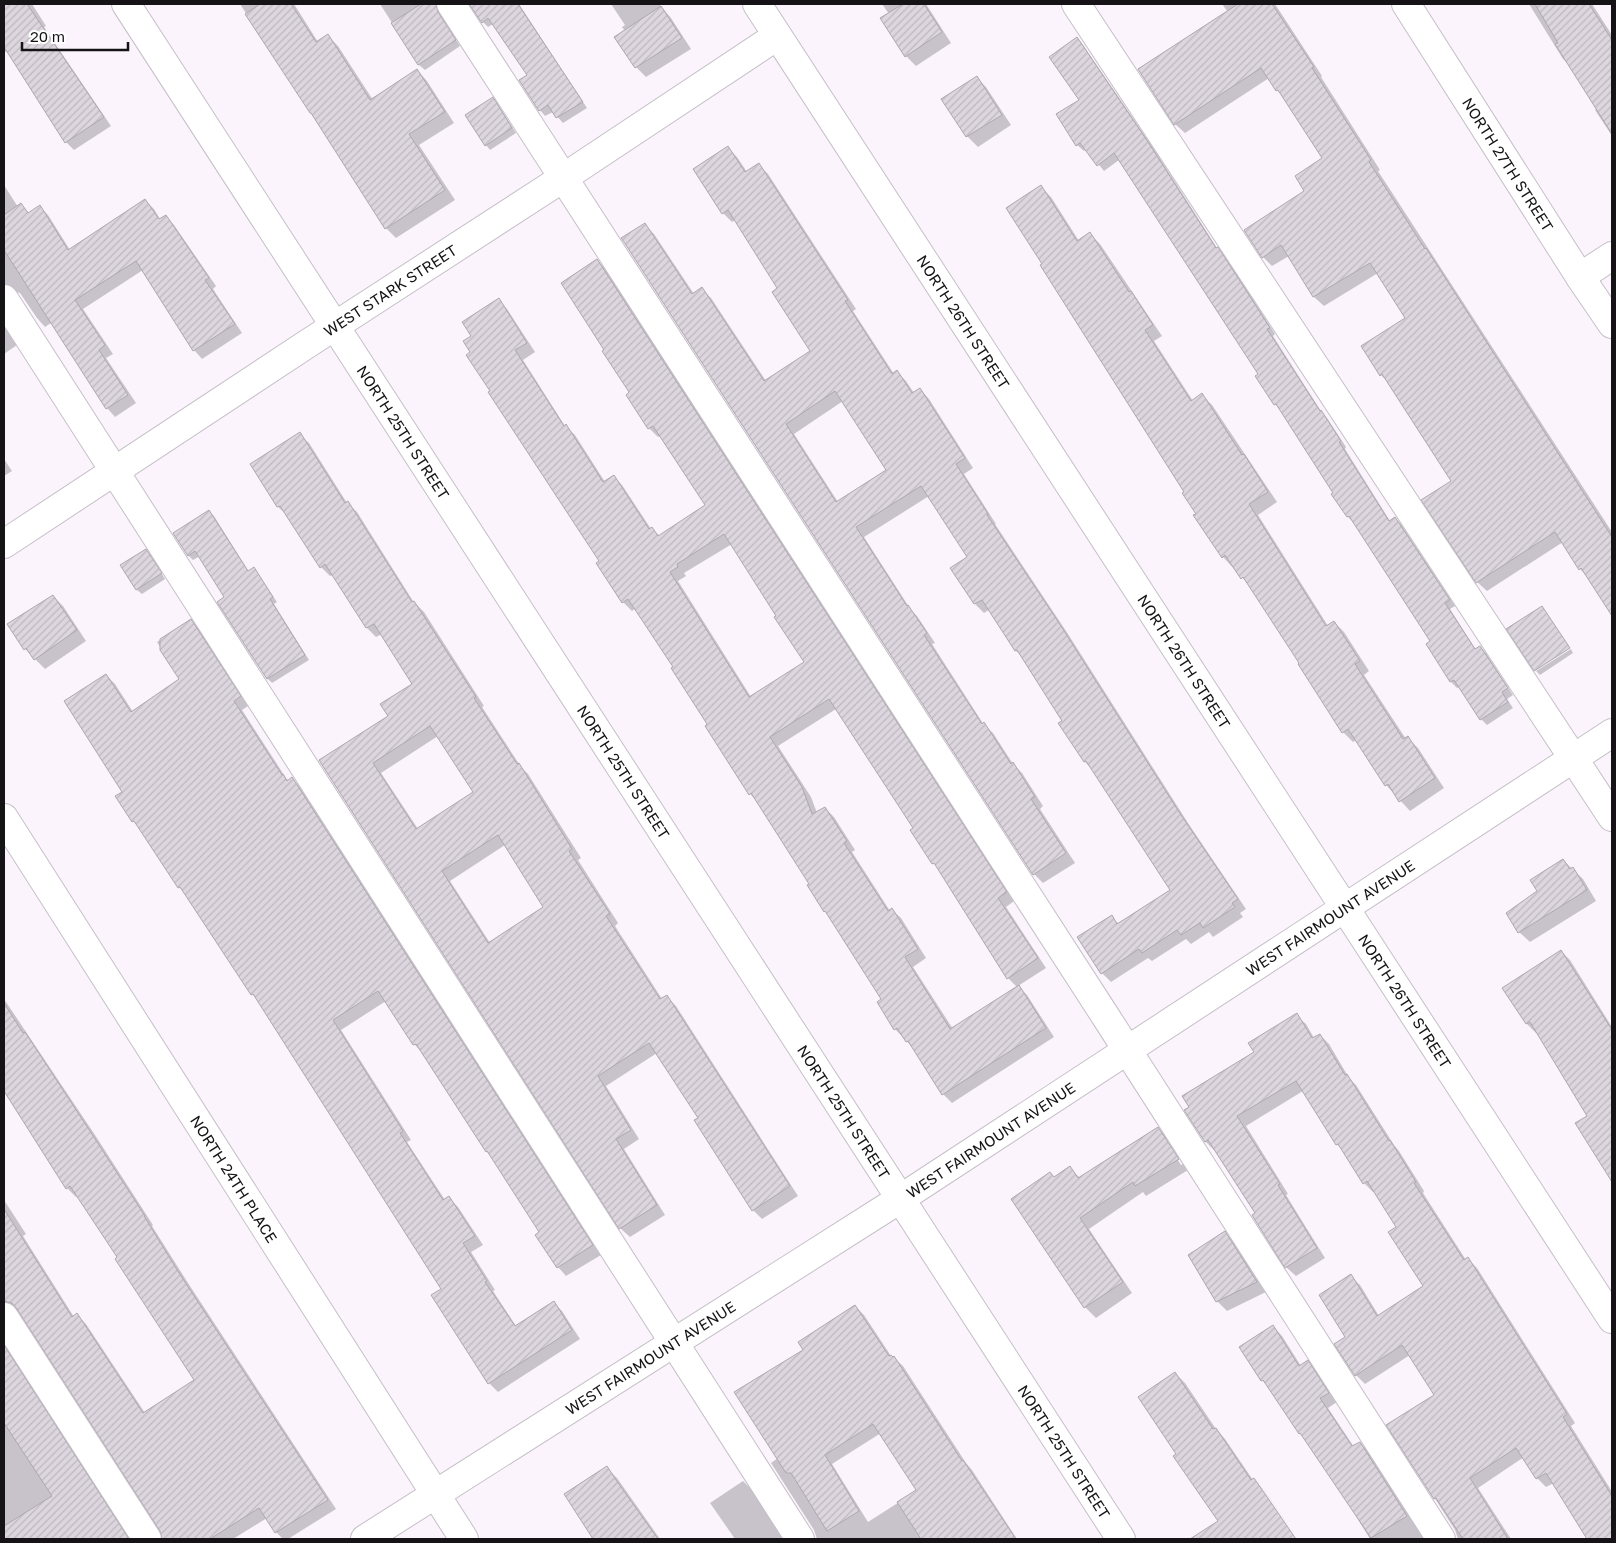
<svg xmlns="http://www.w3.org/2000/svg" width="1616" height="1543" font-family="'Golos Text',sans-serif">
<defs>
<pattern id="building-hatch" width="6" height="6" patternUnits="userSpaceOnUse" patternTransform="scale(1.25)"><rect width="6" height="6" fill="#ddd6df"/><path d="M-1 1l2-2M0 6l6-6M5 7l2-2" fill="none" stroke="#bdb7bf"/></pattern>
</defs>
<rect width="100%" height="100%" fill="#fbf4fd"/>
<path fill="#0003" fill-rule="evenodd" d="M4 4H32L46 26 44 27 111 126 74 150 66 142 7 51 4 53Z
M240 4H294L318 42 328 36 338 46 373 100 417 70 427 81 454 123 419 145 455 200 396 238 386 228Z
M380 4H442L441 11 443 19 460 46 425 70 419 65Z
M471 4H519L587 108 563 123 553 112 545 116 540 110 528 76 493 24 488 27 483 22Z
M611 4H659L671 18 691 49 646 77 636 67 625 31 622 27 625 25Z
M882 4H926L951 43 916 66 906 56 889 14Z
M1222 4H1275L1322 76 1321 77 1380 170 1378 171 1612 532V614L1590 579 1580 569 1563 542 1487 591 1477 582 1452 481 1390 384 1381 375 1407 318 1378 273 1324 306 1314 297 1289 256 1272 266 1263 257 1306 191 1324 158 1286 99 1277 90 1269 78 1185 133 1175 124 1228 12Z
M1529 4H1592L1612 35V136L1595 110 1597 108 1572 67 1563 59Z
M1077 38 1083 45 1154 149 1217 248 1224 255 1246 288 1275 334 1273 336 1321 411 1327 418 1346 447 1345 449 1390 521 1395 518 1401 524 1455 606 1450 609 1476 650 1480 647 1486 653 1513 695 1507 699 1513 708 1487 725 1481 719 1460 686 1457 688 1451 682 1427 645 1432 642 1354 523 1348 517 1335 494 1281 411 1275 404 1260 374 1119 160 1104 171 1086 149 1084 151 1077 145 1081 100Z
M976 77 986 87 1011 125 978 147 967 136 943 99Z
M492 99 497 103 516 133 490 150 486 145Z
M728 148 737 157 747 172 758 164 768 174 856 309 853 311 894 374 897 372 906 381 914 393 920 389 929 399 973 468 964 474 996 524H995L1068 634 1188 823 1246 909 1240 913 1243 917 1213 937 1209 932 1191 944 1186 939 1152 961 1148 958 1111 982 1102 973 1111 917 1119 924 1171 891 1094 771 1085 762 1063 721 1024 658 1016 651 990 609 984 613 975 604 952 568 969 557 929 496 864 537 911 610 917 616 935 643 932 644 984 725 993 733 1013 764 1022 773 1043 806 1040 809 1075 863 1043 883 1034 874 645 225 654 234 694 294 702 289 711 298 766 381 812 351 779 289 735 220 732 222 723 213ZM843 401 887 470 838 502 794 434Z
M4 185 18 207 21 205 30 214 40 207 48 215 70 250 145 200 154 209 160 219 166 216 174 225 216 286 213 289 242 333 202 359 194 350 143 270 83 309 113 354 106 358 136 403 115 417 107 408 51 323 45 327 37 318 20 293 12 291 4 294Z
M1041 187 1051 197 1079 241 1090 234 1100 244 1162 336 1154 341 1193 401 1202 395 1212 405 1277 502 1258 515 1328 626 1334 622 1344 632 1369 671 1364 675 1406 739 1408 738 1418 748 1444 788 1410 811 1386 785 1356 740 1353 742 1343 732 1301 663 1252 588 1223 557 1186 492 1043 264Z
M597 261 606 269 1014 901 1006 907 1046 968 1018 986 1027 995 1054 1037 952 1103 943 1094 915 1050 895 1029 883 999 830 916 825 911 811 884 758 802 750 794 675 667 636 608 632 611 623 602 601 562 472 352V336L499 300 507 309 535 352 523 360 565 426 575 435 605 482 613 476 622 485 651 529H652L660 536 706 506 660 436 658 437 649 428 628 395 631 393 606 350ZM732 544 778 616 805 663 751 697 678 581 686 576 684 573ZM836 709 914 828 933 863 938 867 1008 978 1017 987 953 1029 913 967 926 958 901 918 892 910 890 911 852 852 855 850 834 817 825 808 817 813 811 797 778 746Z
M4 325 17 345 4 354Z
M299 434 309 443 347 503 357 512 413 601 424 612 484 706 482 707 521 767 528 774 581 858 578 860 618 923 615 926 662 999 667 997 676 1006 798 1196 762 1219 753 1210 699 1119 657 1053 606 1086 639 1139 624 1149 665 1215 630 1237 620 1228 320 761 390 716 414 684 382 634 376 637 367 628 333 575 330 576 321 567 288 516 278 507 252 464ZM438 736 475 792 418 829 381 773ZM505 845 545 907 490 943 450 881Z
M4 459 12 471 4 476Z
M209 512 214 516 249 572 254 569 258 574 277 602 274 604 309 660 272 683 268 679 219 602 226 597 200 556 193 560 188 555Z
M146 551 151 556 165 579 142 594 137 590 122 566Z
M53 596 63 606 86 641 45 669 25 649 9 624Z
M191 620 199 629 248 706 242 710 286 778 289 781 292 779 301 788 601 1255 566 1276 558 1267 541 1232 493 1158 487 1152 424 1054 414 1044 386 1001 341 1030 411 1140 407 1142 445 1200 449 1198 458 1207 483 1245 471 1252 495 1290 493 1291 516 1326 553 1302 562 1311 580 1339 498 1392 489 1383 443 1289 258 1000 252 994 186 895 179 887 140 828 133 821 124 792 106 675 115 684 133 712 181 680 157 642Z
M1571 649 1573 653 1540 675 1536 671Z
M1563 860 1583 879 1596 901 1530 942 1519 932 1539 891Z
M1561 951 1570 960 1612 1027V1168L1609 1170 1589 1116 1538 1032 1536 1033 1527 1024 1504 988Z
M4 999 95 1135 153 1225 152 1226 188 1283 336 1509 288 1539H283L276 1532 267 1518 233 1539H164L161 1530 21 1312 13 1310 4 1313V1275L9 1272 4 1264V1200L26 1234 23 1236 74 1317 77 1315 86 1324 145 1413 195 1380 78 1195 76 1197 67 1188 4 1091Z
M1296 1015 1306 1024 1314 1038 1320 1035 1329 1044 1349 1078 1356 1085 1394 1145 1399 1151 1424 1191 1423 1193 1466 1260 1468 1259 1477 1268 1575 1423 1571 1426 1611 1490 1612 1489V1539H1588L1554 1483 1546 1487 1537 1478 1524 1457 1478 1488 1511 1539H1458L1455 1530 1388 1425 1436 1396 1410 1355 1365 1384 1356 1375 1347 1337 1350 1276 1360 1285 1379 1316 1425 1286 1398 1227 1375 1191 1373 1192 1364 1183 1344 1152 1337 1144 1303 1091 1246 1126 1288 1194 1286 1195 1325 1258 1296 1276 1286 1267 1257 1213 1215 1151 1206 1142 1186 1110 1256 1052Z
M1158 1128 1168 1138 1188 1170 1146 1196 1143 1192 1089 1229 1132 1293 1096 1318 1085 1307 1012 1199 1054 1178 1070 1168 1080 1178ZM1164 1138H1167L1183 1164 1181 1165Z
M1225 1233 1235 1243 1266 1292 1227 1311 1217 1301Z
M855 1306 864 1315 891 1356 894 1358 903 1366 966 1463 972 1470 1017 1539H817L814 1530 771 1463 778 1458 805 1350ZM881 1433 918 1490 868 1522 832 1464Z
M1273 1326 1282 1336 1301 1366 1308 1362 1317 1371 1337 1402 1328 1408 1354 1447 1360 1443 1369 1452 1425 1539H1370L1357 1518 1359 1517 1308 1441 1300 1433 1271 1389 1262 1380Z
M4 1342 131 1539H4Z
M1175 1373 1185 1383 1216 1429 1225 1439 1253 1480 1264 1490 1298 1539 1263 1489H1260L1294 1539H1229L1217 1522 1219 1521 1178 1454Z
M607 1468 617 1478 660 1539H594L566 1494Z
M743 1481 752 1490 783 1539H735L710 1503Z"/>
<path fill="url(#building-hatch)" stroke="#aea7b0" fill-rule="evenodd" d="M4 4H27L104 117 65 143 4 47Z
M260 4H291L316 42 328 34 370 100 417 69 445 112 409 134 445 190 385 229 311 113H310L245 14Z
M421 4H436L438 12 456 40 418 65 391 23Z
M469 4H518L583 102 556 118 548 105 539 111 519 80 527 75 488 18 482 23Z
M903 4H924L942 32 905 57 880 18Z
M1238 4H1272L1314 67 1312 68 1371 160 1369 162 1425 249 1426 248 1612 537V616L1581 568 1579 570 1555 532 1476 583 1421 500 1451 481 1382 374 1380 376 1361 346 1405 318 1370 263 1313 297 1281 245 1262 258 1244 230 1304 191 1295 176 1322 158 1278 90 1276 91 1261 68 1174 125 1138 69Z
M1535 4H1589L1612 40V134L1555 44 1558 43Z
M661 6 682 38 635 68 614 37Z
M1077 37 1148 142 1216 248 1218 247 1240 281 1270 328 1267 329 1320 411 1321 410 1341 441 1339 442 1389 521 1395 517 1450 600 1445 603 1475 649 1480 646 1508 688 1502 692 1508 702 1480 720 1454 680 1450 682 1426 644 1430 641 1349 516 1347 517 1331 494 1333 493 1276 404 1274 405 1255 376 1258 374 1114 153 1097 166 1080 143 1076 146 1056 114 1079 100 1049 57Z
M977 76 1002 115 966 137 941 99Z
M493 97 512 128 485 146 465 115Z
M728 146 745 172 759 163 848 300 845 301 892 374 897 370 912 393 920 388 965 458 956 464 988 514 987 515 1059 623 1179 812 1238 899 1232 903 1235 907 1203 928 1200 923 1181 935 1177 930 1142 953 1139 949 1101 974 1077 937 1112 915 1117 924 1170 890 1086 761 1084 762 1058 723 1062 721 1017 650 1015 651 982 600 974 604 950 568 967 557 921 486 856 527 907 606 908 605 927 633 924 635 982 724 984 722 1011 764 1013 762 1035 797 1031 799 1066 853 1033 875 624 242 621 238 645 223 692 294 702 287 764 381 810 351 772 292 777 288 728 210 722 214 693 169ZM835 391 886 470 836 502 786 424Z
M1041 185 1077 241 1090 232 1129 292 1131 291 1153 325 1145 330 1191 401 1202 393 1242 455 1244 454 1268 492 1249 504 1326 626 1334 621 1360 661 1355 664 1403 739 1408 736 1435 778 1399 802 1388 784 1385 786 1348 729 1342 733 1298 664 1299 663 1243 577 1241 579 1225 555 1222 558 1193 515 1196 514 1182 493 1184 492 1040 265 1042 264 1006 208Z
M145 199 159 219 166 215 209 278 205 280 235 324 193 351 136 261 75 300 105 345 99 350 128 395 106 409 4 250V215L21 203 28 213 40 205 68 250Z
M597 259 1007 892 998 898 1038 958 1007 979 934 863 932 864 910 830 913 828 829 699 770 737 802 787 812 814 825 807 847 841 844 843 888 911 892 908 918 949 905 957 950 1029 1019 985 1046 1028 942 1095 908 1041 906 1042 897 1028 894 1030 877 1002 881 999 825 911 824 912 807 885 809 884 751 793 749 795 705 726 707 724 671 668 673 667 628 599 622 603 596 563 599 561 488 392 490 391 466 355 470 352 463 341 471 336 462 322 499 298 527 343 515 350 564 426 566 424 603 482 614 475 649 529 652 527 658 536 705 505 653 426 648 429 626 395 629 392 602 351 604 350 561 283ZM724 534 776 616 774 617 804 662 749 697 670 572 678 567 677 564Z
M300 432 345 503 348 501 412 602 414 601 476 697 474 698 517 764 519 763 545 805 572 849 569 851 610 914 606 916 660 999 667 995 790 1186 752 1211 694 1120 698 1118 649 1043 598 1076 631 1130 616 1139 657 1205 619 1229 319 760 388 716 380 704 412 684 374 624 366 628 325 564 320 568 280 506 277 507 250 464ZM430 726 473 792 416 829 373 763ZM498 835 543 907 488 943 442 871Z
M209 510 248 571 254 567 273 597 270 599 305 655 267 679 217 602 224 597 195 551 188 556 173 533Z
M146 549 162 573 136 590 120 565Z
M53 595 77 630 34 660 26 648 24 650 7 624Z
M1542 606 1570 648 1534 671 1506 629Z
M191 619 241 696 234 701 282 775 283 774 287 781 292 777 593 1245 557 1268 535 1235 539 1232 487 1151 486 1152 416 1044 413 1045 378 991 333 1020 403 1131 400 1133 443 1200 449 1196 475 1236 463 1243 487 1281 485 1282 515 1326 554 1301 572 1330 488 1384 431 1295 441 1289 253 994 251 995 180 887 178 888 134 821 132 822 115 796 122 792 64 701 106 674 131 712 179 679 160 650V639Z
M1563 859 1570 869 1573 867 1587 890 1518 933 1506 913 1537 891 1530 880Z
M1561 950 1612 1030V1182L1575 1123 1587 1116 1530 1022 1526 1024 1502 988Z
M4 1003 23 1033 25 1032 86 1125 145 1216H144L179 1273 328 1500 275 1533 259 1508 210 1539H162L160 1531 17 1309 12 1303 4 1301V1209L72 1317 77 1313 143 1413 194 1380 115 1259 117 1257 70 1186 66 1189 4 1091Z
M1297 1013 1312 1038 1320 1034 1345 1075 1347 1074 1389 1141 1390 1140 1416 1182 1414 1183 1464 1260 1468 1257 1567 1414 1563 1417 1612 1496V1539H1587L1546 1473 1536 1479 1516 1448 1470 1478 1508 1539H1463L1436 1498 1434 1499 1386 1425 1434 1395 1402 1345 1355 1376 1334 1344 1345 1337 1319 1295 1351 1274 1377 1316 1423 1286 1388 1232 1396 1227 1367 1181 1363 1184 1338 1144 1336 1145 1296 1081 1237 1116 1280 1184 1278 1185 1317 1248 1285 1268 1252 1215 1255 1213 1208 1140 1205 1142 1184 1110 1189 1107 1182 1096 1254 1052 1248 1043Z
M1158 1127 1179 1159 1135 1186 1133 1182 1080 1218 1123 1282 1084 1308 1011 1199 1050 1172 1054 1177 1070 1166 1078 1178Z
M1225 1231 1257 1282 1216 1302 1188 1255Z
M855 1305 889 1356 891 1355 893 1357 894 1356 962 1461 963 1460 1016 1539H921L897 1502 916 1490 873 1424 825 1455 859 1511 827 1531 791 1473H786L734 1392 803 1350 798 1342Z
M1273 1325 1299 1366 1308 1360 1329 1393 1320 1398 1352 1446 1360 1442 1407 1516 1371 1538 1300 1433 1299 1434 1263 1380 1261 1381 1239 1347Z
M4 1345 129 1539H4V1526L52 1496 4 1423Z
M1175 1372 1213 1429 1216 1428 1251 1480 1254 1478 1296 1539H1190L1218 1521 1173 1456 1176 1454 1138 1397Z
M607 1466 616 1480 658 1539H593L564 1494Z"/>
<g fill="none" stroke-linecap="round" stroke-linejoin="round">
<defs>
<g id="minor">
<path id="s1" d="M126 4 1121 1539"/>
<path d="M451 4 1106 1017 1441 1539"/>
<path id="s2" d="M757 4 1612 1319"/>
<path d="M1076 4 1612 817"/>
<path id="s3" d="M1406 4 1580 277 1612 324"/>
<path d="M1580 277 1612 256"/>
<path d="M4 299 800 1539"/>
<path id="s4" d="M4 544 304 346 563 178 777 36"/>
<path id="s5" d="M4 818 464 1539"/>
<path d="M4 1317 147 1539"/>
<path id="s6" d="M365 1539 900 1199 1612 733"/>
</g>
</defs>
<use href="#minor" stroke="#c6bfc8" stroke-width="30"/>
<use href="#minor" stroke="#fff" stroke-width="28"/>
</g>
<g text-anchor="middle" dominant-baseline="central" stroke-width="4" stroke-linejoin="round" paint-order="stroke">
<g font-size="15" fill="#151316" stroke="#fff">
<text stroke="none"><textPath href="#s3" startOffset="190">NORTH 27TH STREET</textPath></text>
<text stroke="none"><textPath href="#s4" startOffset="462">WEST STARK STREET</textPath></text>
<text stroke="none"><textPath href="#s2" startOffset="379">NORTH 26TH STREET</textPath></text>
<text stroke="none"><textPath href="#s1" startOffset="510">NORTH 25TH STREET</textPath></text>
<text stroke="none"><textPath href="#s2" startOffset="784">NORTH 26TH STREET</textPath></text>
<text stroke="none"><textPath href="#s1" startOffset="915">NORTH 25TH STREET</textPath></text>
<text stroke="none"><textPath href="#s6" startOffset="1148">WEST FAIRMOUNT AVENUE</textPath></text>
<text stroke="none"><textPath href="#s2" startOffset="1189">NORTH 26TH STREET</textPath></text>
<text stroke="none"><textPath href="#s1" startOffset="1320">NORTH 25TH STREET</textPath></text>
<text stroke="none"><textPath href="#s6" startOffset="742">WEST FAIRMOUNT AVENUE</textPath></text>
<text stroke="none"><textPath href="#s5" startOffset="428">NORTH 24TH PLACE</textPath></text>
<text stroke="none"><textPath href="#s6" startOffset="338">WEST FAIRMOUNT AVENUE</textPath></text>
<text stroke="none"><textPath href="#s1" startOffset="1725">NORTH 25TH STREET</textPath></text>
</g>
</g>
<rect width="1616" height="1543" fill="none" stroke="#151316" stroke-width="10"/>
<path d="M22 42v8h106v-8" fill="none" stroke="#151316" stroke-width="2.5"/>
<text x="30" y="42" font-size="15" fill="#151316" stroke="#ffffff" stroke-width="4" paint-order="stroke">20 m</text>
</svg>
